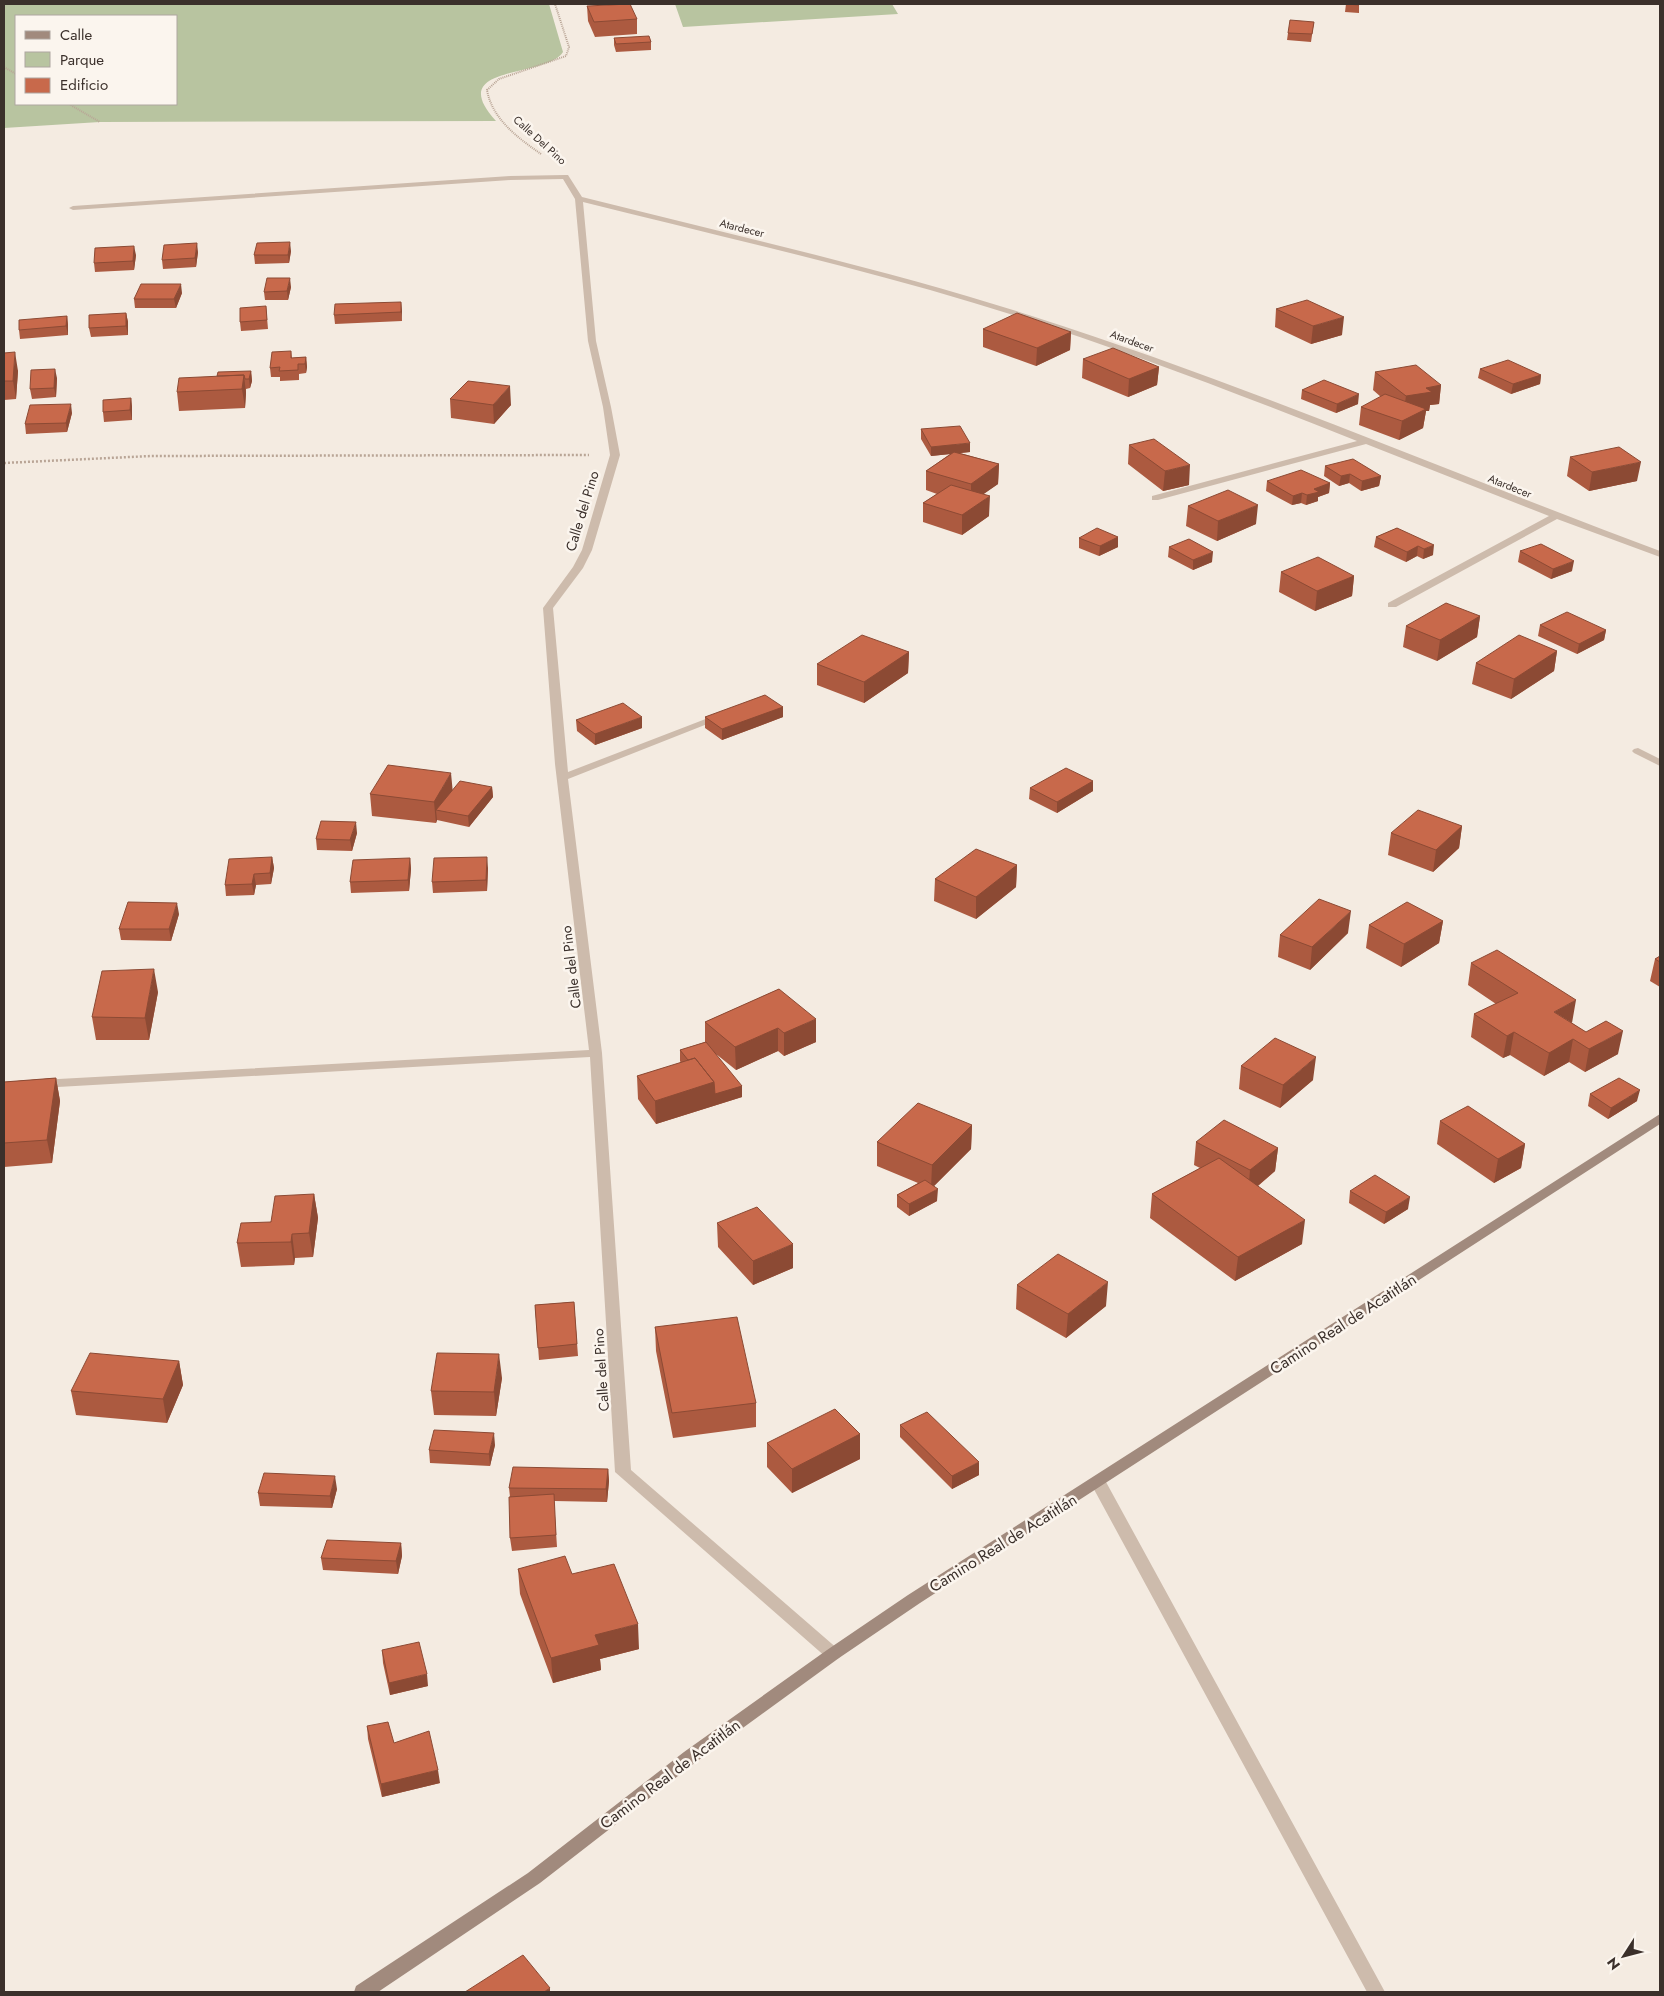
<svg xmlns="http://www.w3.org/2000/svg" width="1664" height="1996" font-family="Jost,sans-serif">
<rect width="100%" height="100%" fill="#f4ebe1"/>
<path fill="#b8c4a0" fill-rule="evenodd" d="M4 4H549L563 52C546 79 443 63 496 121L100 122 4 128ZM16 16H176V104H16Z
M675 4H892L898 14 683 27Z"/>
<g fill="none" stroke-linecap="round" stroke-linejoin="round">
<path stroke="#b9a596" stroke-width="2" stroke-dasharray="1 1" stroke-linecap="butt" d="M4 67 16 74
M69 104 100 122
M541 154C518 138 492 119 487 90L499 79 566 56 569 47 555 4"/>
<path stroke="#b9a596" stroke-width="2.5" stroke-dasharray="2 2" stroke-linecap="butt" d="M4 463 151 456 589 455"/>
<path fill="#cdbbac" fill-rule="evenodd" d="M565 175H568L582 197C733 235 886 269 1035 317 1247 385 1451 473 1660 551V557L1557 519 1396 607H1388V603L1549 516 1366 444 1158 500H1152V496L1357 441C1231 391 1104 342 974 303 845 264 714 235 583 202L596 341 611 407 620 455 592 550 583 568 553 608 568 772 716 715H724L725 717 568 779 602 1053 631 1470 839 1650 841 1654 839 1658 833 1660 827 1658 615 1472 590 1057 40 1088 33 1084 40 1080 589 1050 555 764 543 608 573 567 582 550 610 455 603 407 588 341 575 199 563 179 510 180 73 210 69 208 73 206 510 176Z
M1638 748 1660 759V766L1634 753 1632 751 1634 749Z
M1098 1476 1103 1478 1106 1482 1385 1992H1367L1090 1482 1093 1478Z"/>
<path fill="#a18a7d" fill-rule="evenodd" d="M1660 1114V1124L920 1603 839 1658 696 1762 540 1883 378 1992H354L356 1986 528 1873 684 1752 827 1650 908 1595Z"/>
</g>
<path fill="#ac5a40" d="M1346 4H1359V13L1345 12Z
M587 6 637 19V34L595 37 588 21Z
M1314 22 1311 42 1287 40 1288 33Z
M614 38 651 42V50L616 52 614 45Z
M291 251 289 263 255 264 254 255Z
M198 252 196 267 163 269 162 260Z
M136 255 134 270 95 272 94 263Z
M291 287 288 300H265L264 292Z
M182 293 176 308H135L134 299Z
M401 302 402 321 335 324 334 315Z
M266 306 268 329 241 331 240 322Z
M1276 309 1342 335 1311 344 1275 327Z
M126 313 128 322V335L91 337 89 328Z
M67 316 68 325V335L20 339 19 330Z
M983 329 1071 332 1070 350 1036 366 983 347Z
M291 351 292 358 306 357 307 367 306 373 299 374V380L280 381V377H271L270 368Z
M4 353 18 371 16 399 4 400Z
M1083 359 1159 367 1157 385 1128 397 1082 378Z
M1480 369 1541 375 1540 384 1511 394 1478 378Z
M251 371 252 381 250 388 246 389V393L245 408 179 411 177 392Z
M1375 372 1441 385 1439 404 1430 405 1429 411H1426L1423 428 1399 440 1359 425 1361 407 1381 397 1373 390Z
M57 378 56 397 32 399 30 389Z
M1302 390 1358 404 1336 413 1301 399Z
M131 398 132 407V420L104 422 103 412Z
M450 399 511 405 494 424 451 418Z
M72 413 67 432 26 434 25 424Z
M921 429 970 452 960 453 999 464 998 484 983 494 989 516 962 535 923 522V503L937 494 926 490V471L950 454 931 456 921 439Z
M1129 445 1189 485 1163 491 1128 464Z
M1570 457 1637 481 1589 491 1567 476Z
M1325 466 1381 476 1379 486 1361 491 1349 483 1339 486 1324 476Z
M1267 481 1330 483 1329 493 1318 497V501L1306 505 1301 503 1292 505 1266 491Z
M1188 506 1256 524 1217 541 1186 526Z
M1397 528 1433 555 1423 559 1417 556 1406 562 1374 547 1376 537Z
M1118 537V547L1099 556 1079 548V538Z
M1169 547 1212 562 1193 570 1168 557Z
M1520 551 1572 571 1551 579 1518 562Z
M1281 572 1354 576 1352 596 1315 611 1279 592Z
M1480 616 1477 637 1437 661 1403 647 1406 626Z
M1540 625 1606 630 1604 640 1577 654 1538 636Z
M1557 651 1554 671 1511 699 1472 684 1476 663Z
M909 652 908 673 864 703 817 685V664Z
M783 707V717L722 740 705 728V717Z
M576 720 642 728 595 745 577 731Z
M1093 781V791L1057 813 1029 799 1030 788Z
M492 787 493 797 469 827 437 820 436 823 372 816 370 794 452 790Z
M1462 826 1459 848 1433 872 1388 855 1391 833Z
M357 833 352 851 317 850 316 839Z
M272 857 274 868 271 884 256 885 254 895 226 896 225 885Z
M410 858 411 869 409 891 351 893 350 882Z
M1017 865 1016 887 976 919 934 901 935 879Z
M488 868 487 891 433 893 432 882Z
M179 914 171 941 121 940 119 929Z
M1443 921 1439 943 1401 967 1366 948 1369 925Z
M1348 933 1310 970 1278 957 1280 935Z
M1660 956V987L1650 981 1655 959Z
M1471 963 1572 1023 1618 1054 1585 1072 1569 1062 1544 1076 1510 1055 1503 1058 1471 1037 1474 1014 1496 1004 1468 985Z
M779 989 816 1042 784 1056 778 1051 736 1070 716 1054 742 1097 656 1124 638 1099 637 1076 681 1063 680 1061V1050L705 1042V1022Z
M158 992 149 1040H96L92 1017Z
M1241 1066 1313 1080 1280 1108 1239 1089Z
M56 1078 60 1101 52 1163 4 1167V1082Z
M1590 1094 1637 1101 1608 1119 1588 1106Z
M1440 1121 1525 1144 1521 1168 1494 1183 1437 1144Z
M972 1125 971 1149 934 1186 937 1201 909 1216 897 1207V1195L918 1183 877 1166V1142Z
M1196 1142 1278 1148 1275 1171 1258 1186 1302 1244 1235 1281 1150 1218 1152 1194 1200 1168 1194 1165Z
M1350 1191 1408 1209 1384 1224 1349 1203Z
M314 1194 318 1218 313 1257 295 1258 294 1265 241 1267 237 1243Z
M717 1223 793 1268 753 1285 718 1247Z
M1017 1285 1106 1306 1066 1338 1016 1309Z
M574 1302 578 1356 539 1360 535 1305Z
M655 1327 756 1403V1427L673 1438 656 1351Z
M179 1361 183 1385 167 1423 76 1415 71 1391Z
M502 1378 496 1416 434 1415 431 1391Z
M900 1425 979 1475 952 1489 900 1437Z
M860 1434V1459L792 1493 767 1467V1443Z
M495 1445 490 1466 430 1463 429 1450Z
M608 1469 609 1481 607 1502 554 1501 557 1547 512 1551 510 1538V1497L509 1488Z
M337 1489 332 1508 260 1506 258 1493Z
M401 1543 402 1556 398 1574 323 1570 321 1558Z
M518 1569 572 1574 639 1649 600 1659 601 1670 553 1683 520 1594Z
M382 1650 428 1686 390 1695 383 1663Z
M367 1726 394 1743 440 1783 382 1797 368 1739Z"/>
<path fill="#8c4a34" d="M290 242 291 251 289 263 288 255Z
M197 243 198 252 196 267 195 258Z
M134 246 136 255 134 270 133 261Z
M290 278 291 287 288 300 287 291Z
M181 284 182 293 176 308 174 299Z
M401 302 402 311V321L401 312Z
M126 313 128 322V335L126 326Z
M67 316 68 325V335L66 326Z
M1344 317 1342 335 1311 344 1313 326Z
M1071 332 1070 350 1036 366 1037 348Z
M15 352 18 371 16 399 13 381Z
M306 357 307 367 306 373 305 364Z
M1159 367 1157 385 1128 397 1129 379Z
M55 369 57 378 56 397 54 388Z
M251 371 252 381 250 388 249 379Z
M244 375 246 393 245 408 242 389Z
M1541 375 1540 384 1511 394 1513 384Z
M1441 385 1439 404 1430 405 1429 411H1426L1423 428 1399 440 1406 396 1426 388Z
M510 386 511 405 494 424 493 405Z
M1359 394 1358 404 1336 413 1337 404Z
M131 398 132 407V420L130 410Z
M71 404 72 413 67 432 66 423Z
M970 443V452L931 456V447Z
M1641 462 1637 481 1589 491 1592 472Z
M999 464 998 484 971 503V484Z
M1190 465 1189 485 1163 491 1165 471Z
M1350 474 1349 483 1339 486 1341 476Z
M1381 476 1379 486 1361 491 1362 481Z
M1330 483 1329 493 1318 497V501L1306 505 1307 495 1314 489Z
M1302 493 1301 503 1292 505 1293 496Z
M990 496 989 516 962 535V515Z
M1258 505 1256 524 1217 541 1218 521Z
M1118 537V547L1099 556 1100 546Z
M1434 545 1433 555 1423 559 1424 549Z
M1418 546 1417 556 1406 562 1407 552Z
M1213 552 1212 562 1193 570V560Z
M1574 561 1572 571 1551 579 1553 569Z
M1354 576 1352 596 1315 611 1317 591Z
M1480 616 1477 637 1437 661 1440 640Z
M1606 630 1604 640 1577 654 1579 644Z
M1557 651 1554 671 1511 699 1514 679Z
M909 652 908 673 864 703V682Z
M783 707V717L722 740V729Z
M642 717V728L595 745V734Z
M451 773 453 794 436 810 437 820 436 823 434 802Z
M1093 781V791L1057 813V802Z
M492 787 493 797 469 827 468 816Z
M356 822 357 833 352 851 350 840Z
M1462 826 1459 848 1433 872 1436 850Z
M272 857 274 868 271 884 270 873Z
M487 857 488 868 487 891 486 880Z
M410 858 411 869 409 891 408 880Z
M1017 865 1016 887 976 919V897Z
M254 874 256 885 254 895 252 884Z
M177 903 179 914 171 941 169 929Z
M1351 911 1348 933 1310 970 1312 947Z
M1443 921 1439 943 1401 967 1404 944Z
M154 969 158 992 149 1040 145 1018Z
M1576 1000 1572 1023 1554 1012Z
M816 1019V1042L784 1056V1033Z
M778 1028V1051L736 1070 735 1047Z
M1623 1031 1618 1054 1585 1072 1589 1049Z
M1514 1032 1510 1055 1503 1058 1507 1036Z
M1573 1039 1569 1062 1544 1076 1549 1053Z
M1316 1057 1313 1080 1280 1108 1283 1085Z
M56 1078 60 1101 52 1163 47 1140Z
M714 1082 742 1086V1097L656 1124 655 1101Z
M1640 1090 1637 1101 1608 1119 1611 1108Z
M972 1125 971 1149 931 1189 932 1165Z
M1525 1144 1521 1168 1494 1183 1498 1159Z
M1278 1148 1275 1171 1248 1194 1250 1170Z
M938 1189 937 1201 909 1216V1204Z
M314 1194 318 1218 313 1257 309 1233Z
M1410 1197 1408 1209 1384 1224 1386 1212Z
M1305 1220 1302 1244 1235 1281 1238 1257Z
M292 1234 295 1258 294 1265 291 1242Z
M793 1244V1268L753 1285V1261Z
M1108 1282 1106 1306 1066 1338 1068 1314Z
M499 1354 502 1378 496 1416 494 1392Z
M179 1361 183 1385 167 1423 163 1399Z
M494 1433 495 1445 490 1466 489 1454Z
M860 1434V1459L792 1493V1469Z
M979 1462V1475L952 1489V1476Z
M608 1469 609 1481 607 1502 606 1489Z
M335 1476 337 1489 332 1508 330 1496Z
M401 1543 402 1556 398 1574 396 1561Z
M638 1624 639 1649 600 1659 601 1670 553 1683 551 1658 595 1635Z
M427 1674 428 1686 390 1695 389 1683Z
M438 1770 440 1783 382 1797 381 1784Z
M550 1988V1992H544Z"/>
<path fill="#c8694b" stroke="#8c4a34" d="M630 4 637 19 594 22 587 6Z
M1346 4H1359V5Z
M1290 20 1314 22 1312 34 1288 33Z
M649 36 651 42 616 44 614 38Z
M290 242 288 255H254L257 243Z
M197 243 195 258 162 260 164 245Z
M134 246 133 261 94 263 95 248Z
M267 278H290L287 291 264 292Z
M141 284H181L174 299H134Z
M1307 300 1344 317 1313 326 1276 309Z
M401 302V312L334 315 335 304Z
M266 306 267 320 240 322V308Z
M126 313V326L89 328V315Z
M1017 313 1071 332 1037 348 983 329Z
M67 316 66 326 19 330V320Z
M1113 348 1159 367 1129 379 1083 359Z
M291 351V358L306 357 305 364H298V370L279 371 280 367 270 368 272 352Z
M15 352 13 381H4V353Z
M1508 360 1541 375 1513 384 1480 369Z
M1416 365 1441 385 1426 388 1432 392 1406 396 1375 372Z
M55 369 54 388 30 389 31 370Z
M251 371 249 379H245L244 375 217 376 218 372Z
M244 375 242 389 177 392 179 378Z
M1324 380 1359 394 1337 404 1302 390Z
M468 381 510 386 493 405 450 399Z
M1385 394 1426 409 1402 421 1361 407Z
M131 398 130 410 103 412V400Z
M71 404 66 423 25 424 30 405Z
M960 426 970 443 931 447 921 429Z
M1154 439 1190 465 1165 471 1129 445Z
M1619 447 1641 462 1592 472 1570 457Z
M954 452 999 464 971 484 926 471Z
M1353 459 1381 476 1362 481 1350 474 1341 476 1325 466Z
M1301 470 1330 483 1314 489 1319 492 1307 495 1302 493 1293 496 1267 481Z
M951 485 990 496 962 515 923 503Z
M1228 490 1258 505 1218 521 1188 506Z
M1097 528 1118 537 1100 546 1079 538Z
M1397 528 1434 545 1424 549 1418 546 1407 552 1376 537Z
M1189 539 1213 552 1193 560 1169 547Z
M1541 544 1574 561 1553 569 1520 551Z
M1318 557 1354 576 1317 591 1281 572Z
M1446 603 1480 616 1440 640 1406 626Z
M1567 612 1606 630 1579 644 1540 625Z
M862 635 909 652 864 682 817 664Z
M1519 635 1557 651 1514 679 1476 663Z
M765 695 783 707 722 729 705 717Z
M623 703 642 717 595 734 576 720Z
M388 765 451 773 434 802 370 794Z
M1066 768 1093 781 1057 802 1030 788Z
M460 781 492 787 468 816 436 810Z
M1418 810 1462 826 1436 850 1391 833Z
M321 821 356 822 350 840 316 839Z
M976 849 1017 865 976 897 935 879Z
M272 857 270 873 254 874 252 884 225 885 229 859Z
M487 857 486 880 432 882 434 858Z
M410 858 408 880 350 882 353 860Z
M1319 899 1351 911 1312 947 1280 935Z
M128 902 177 903 169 929H119Z
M1407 902 1443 921 1404 944 1369 925Z
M1497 950 1576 1000 1554 1012 1586 1032 1606 1021 1623 1031 1589 1049 1573 1039 1549 1053 1514 1032 1507 1036 1474 1014 1518 993 1471 963Z
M1660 956V962L1655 959Z
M154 969 145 1018 92 1017 102 971Z
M779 989 816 1019 784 1033 778 1028 735 1047 705 1022Z
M1275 1038 1316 1057 1283 1085 1241 1066Z
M706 1042 742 1086 715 1094 714 1082 695 1058 688 1060 680 1050Z
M695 1058 714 1082 655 1101 637 1076Z
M56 1078 47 1140 4 1143V1082Z
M1619 1078 1640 1090 1611 1108 1590 1094Z
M918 1103 972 1125 932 1165 877 1142Z
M1468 1106 1525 1144 1498 1159 1440 1121Z
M1224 1120 1278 1148 1250 1170 1196 1142Z
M1219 1158 1305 1220 1238 1257 1152 1194Z
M1375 1175 1410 1197 1386 1212 1350 1191Z
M925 1180 938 1189 909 1204 897 1195Z
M314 1194 309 1233 292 1234 291 1242 237 1243 241 1223 271 1222 275 1196Z
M757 1207 793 1244 753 1261 717 1223Z
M1058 1254 1108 1282 1068 1314 1017 1285Z
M574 1302 577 1344 538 1348 535 1305Z
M737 1317 756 1403 672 1413 655 1327Z
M90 1353 179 1361 163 1399 71 1391Z
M437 1353 499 1354 494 1392 431 1391Z
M835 1409 860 1434 792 1469 767 1443Z
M927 1412 979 1462 952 1476 900 1425Z
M434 1430 494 1433 489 1454 429 1450Z
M513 1467 608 1469 606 1489 509 1488Z
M264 1473 335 1476 330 1496 258 1493Z
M554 1494 556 1535 510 1538 509 1497Z
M327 1540 401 1543 396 1561 321 1558Z
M565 1556 572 1574 614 1564 638 1624 595 1635 599 1645 551 1658 518 1569Z
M419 1642 427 1674 389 1683 382 1650Z
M388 1722 394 1743 429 1731 438 1770 381 1784 367 1726Z
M523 1955 550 1988 544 1992H465Z"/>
<g text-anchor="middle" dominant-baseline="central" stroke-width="5" stroke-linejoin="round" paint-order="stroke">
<g font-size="11" fill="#3b302b" stroke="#fbf5ee">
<text transform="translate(540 140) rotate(42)">Calle Del Pino</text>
<text transform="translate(742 228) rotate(14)">Atardecer</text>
<text transform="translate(1132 341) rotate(20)">Atardecer</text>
<text transform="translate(1510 486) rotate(22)">Atardecer</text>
</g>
<g font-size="14" fill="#3b302b" stroke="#fbf5ee">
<text transform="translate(582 511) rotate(-73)">Calle del Pino</text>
<text transform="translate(571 967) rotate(-97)">Calle del Pino</text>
<text transform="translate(601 1370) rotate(-94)">Calle del Pino</text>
</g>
<g font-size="16" fill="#3b302b" stroke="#fbf5ee">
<text transform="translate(1343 1324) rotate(-33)">Camino Real de Acatitlán</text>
<text transform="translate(1003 1543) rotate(-32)">Camino Real de Acatitlán</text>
<text transform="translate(670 1774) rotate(-37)">Camino Real de Acatitlán</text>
</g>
</g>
<rect width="1664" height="1996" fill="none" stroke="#3b302b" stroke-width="10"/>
<rect x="15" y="15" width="162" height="90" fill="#fbf5ee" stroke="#aea6a0"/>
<rect x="25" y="31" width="25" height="8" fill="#a18a7d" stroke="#aea6a0"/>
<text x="60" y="40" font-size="15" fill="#3b302b">Calle</text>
<rect x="25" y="52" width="25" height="15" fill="#b8c4a0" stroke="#aea6a0"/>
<text x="60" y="65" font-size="15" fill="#3b302b">Parque</text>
<rect x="25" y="78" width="25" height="15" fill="#c8694b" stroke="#aea6a0"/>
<text x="60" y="90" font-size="15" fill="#3b302b">Edificio</text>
<g transform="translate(1624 1956) rotate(234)" stroke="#fbf5ee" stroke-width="4" paint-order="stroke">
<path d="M0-4L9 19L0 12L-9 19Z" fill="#3b302b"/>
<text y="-8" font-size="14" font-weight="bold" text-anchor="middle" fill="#3b302b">N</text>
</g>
</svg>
